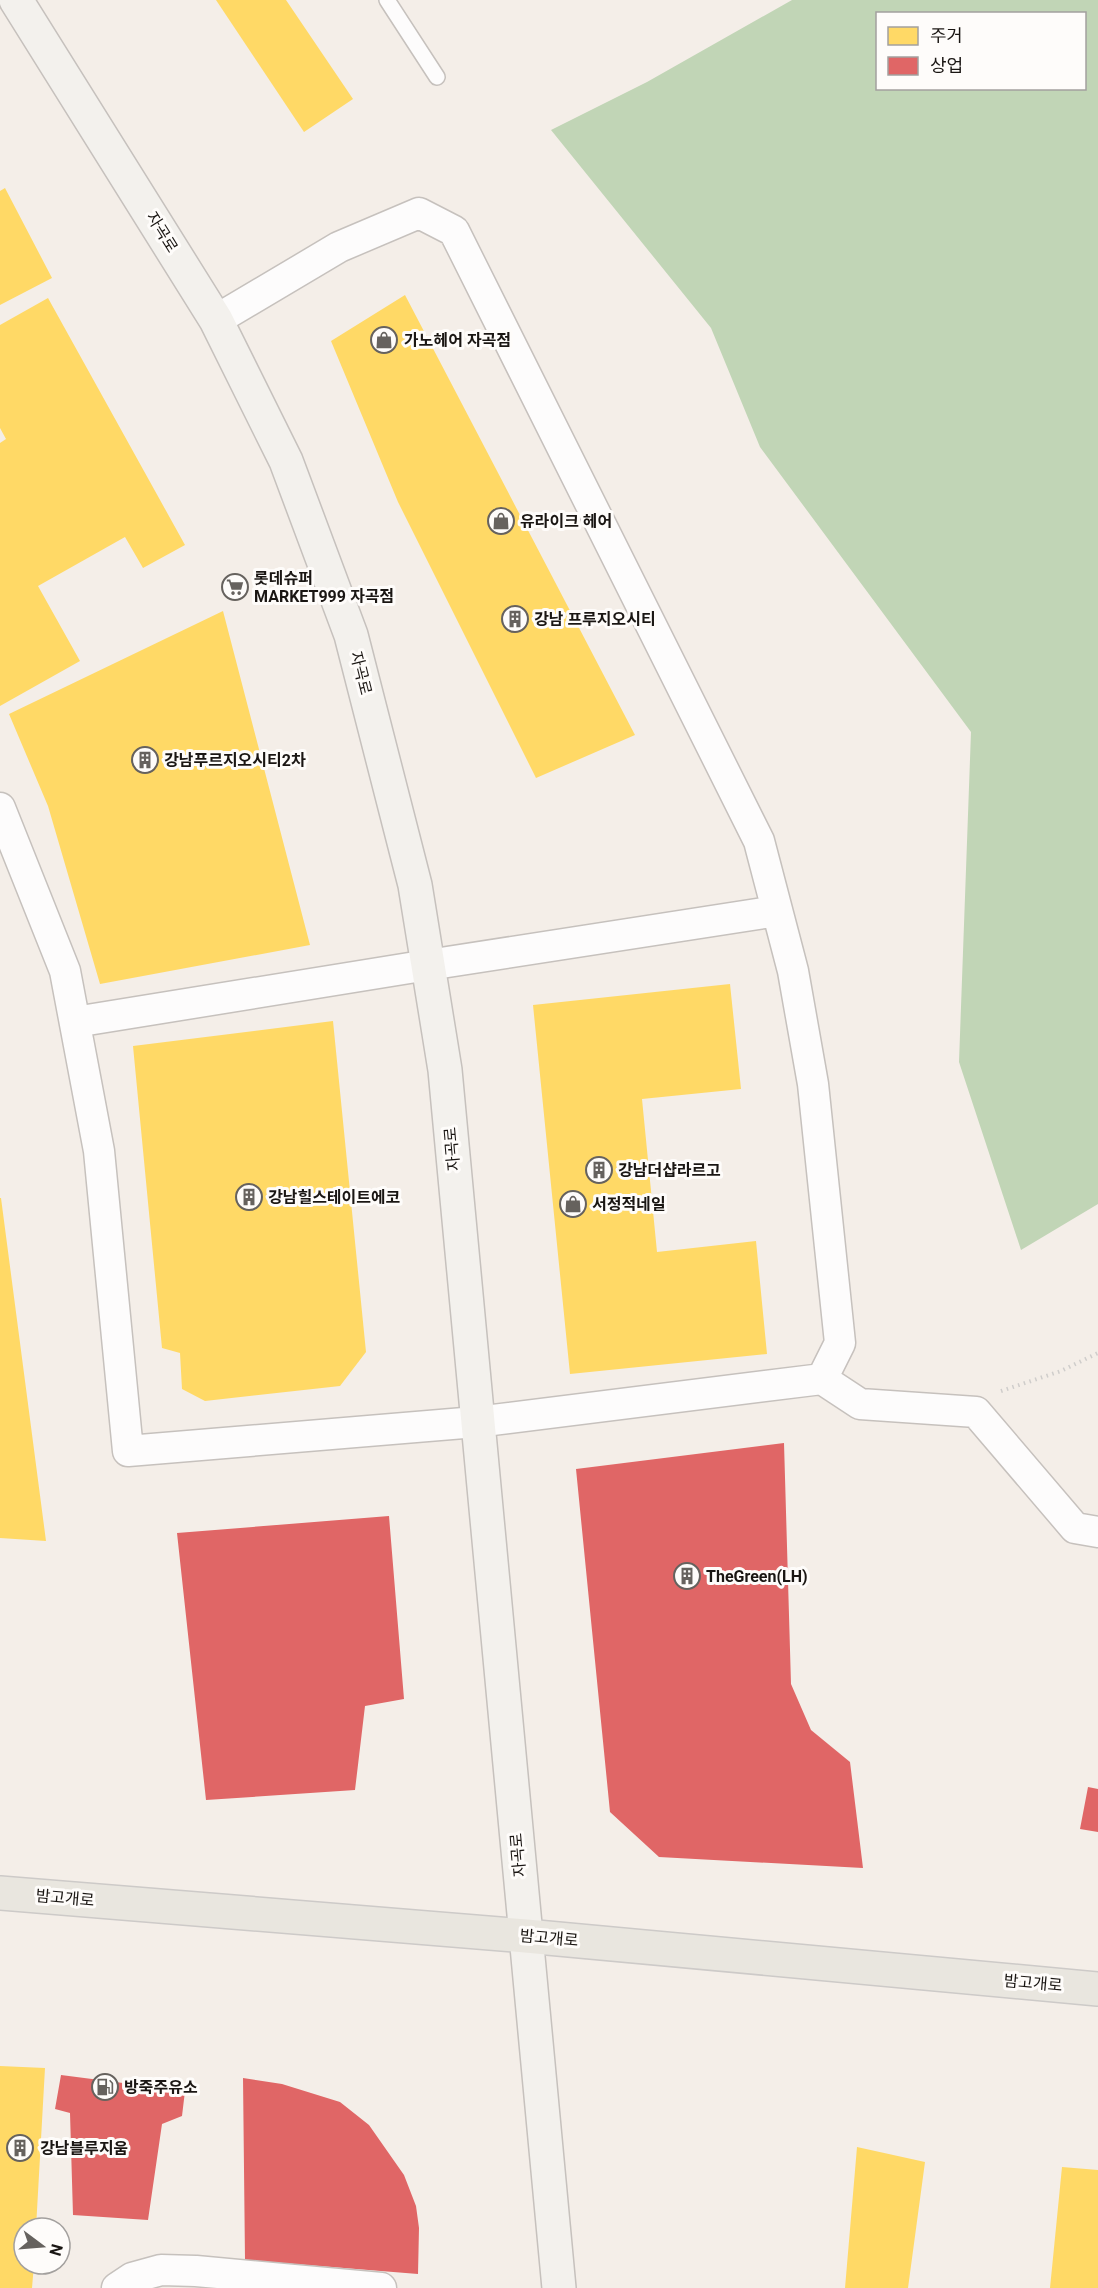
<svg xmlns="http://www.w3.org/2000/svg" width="1098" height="2288" font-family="Roboto,'Noto Sans KR',sans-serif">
<rect width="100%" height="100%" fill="#f4eee8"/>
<path fill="#c1d5b6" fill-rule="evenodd" d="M792 0H1098V1204L1021 1250 959 1062 971 732 760 447 711 328 551 130 647 82ZM878 14H1084V88H878Z"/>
<path fill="#ffd966" d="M216 0H286L353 99 304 132Z
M5 188 52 278 0 305V191Z
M405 295 635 735 536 778 398 502 331 341Z
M48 298 185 545 143 568 125 537 38 586 80 661 0 706V443L6 439 0 428V325Z
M223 611 310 945 100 984 48 806 9 714Z
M730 984 741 1089 642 1099 657 1252 756 1241 767 1354 570 1374 533 1005Z
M333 1021 366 1352 340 1386 205 1401 182 1389 180 1353 162 1348 133 1046Z
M0 1198H1L46 1541 0 1538Z
M0 2066 45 2068 36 2228H24V2264H34L32 2288H0Z
M857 2147 925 2162 908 2288H845Z
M1062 2167 1098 2170V2288H1050Z"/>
<path fill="#e06666" d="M784 1443 791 1684 811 1730 850 1762 863 1868 659 1857 610 1812 576 1469Z
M389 1516 404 1699 365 1706 355 1790 206 1800 177 1533Z
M1088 1787 1098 1789V1832L1080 1829Z
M61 2075 185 2091 182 2116 162 2124 148 2220 73 2215 70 2113 55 2109Z
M243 2078 282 2084 340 2102 369 2125 404 2175 416 2206 419 2228 418 2274 245 2260Z"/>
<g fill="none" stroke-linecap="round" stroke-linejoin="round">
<defs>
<path id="lane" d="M387 0 437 77"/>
<path id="street" d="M0 808 65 971 99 1151 128 1451 476 1422 822 1379 840 1343 813 1084 793 971 759 841 454 231 419 213 339 247 216 320
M75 1022 428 965 777 911
M822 1379 860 1404 976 1412 1075 1528 1098 1532
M117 2288 132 2278 161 2270 196 2271 381 2288"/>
<path id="secondary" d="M16 0 216 320 286 461 351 635 415 885 445 1070 559 2288"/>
<path id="primary" d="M0 1893 526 1936 1098 1989"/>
</defs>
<use href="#lane" stroke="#c6c1bd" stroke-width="18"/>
<use href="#street" stroke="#c6c1bd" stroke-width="33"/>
<use href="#secondary" stroke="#c6c1bd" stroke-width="36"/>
<use href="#primary" stroke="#cdcac8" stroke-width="36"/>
<path stroke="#cfcdcb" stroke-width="4" stroke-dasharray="1.5 4.5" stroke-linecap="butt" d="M1001 1391 1061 1371 1098 1353"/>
<use href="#lane" stroke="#fdfcfc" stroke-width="15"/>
<use href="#street" stroke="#fdfcfc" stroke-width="30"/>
<use href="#secondary" stroke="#f3f1ed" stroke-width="33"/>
<use href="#primary" stroke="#e9e6df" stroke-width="33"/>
</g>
<defs>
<symbol id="shop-ring" viewBox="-11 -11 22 22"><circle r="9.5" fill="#fefcfa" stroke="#66625e" stroke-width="1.5"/><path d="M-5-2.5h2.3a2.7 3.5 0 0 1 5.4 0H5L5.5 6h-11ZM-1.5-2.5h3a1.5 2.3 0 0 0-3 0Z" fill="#66625e"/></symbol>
<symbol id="supermarket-ring" viewBox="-11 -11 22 22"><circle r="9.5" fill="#fefcfa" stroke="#66625e" stroke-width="1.5"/><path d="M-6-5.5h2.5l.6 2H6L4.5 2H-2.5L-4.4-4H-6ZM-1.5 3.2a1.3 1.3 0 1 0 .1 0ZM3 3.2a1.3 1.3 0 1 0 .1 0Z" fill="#66625e"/></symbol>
<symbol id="building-ring" viewBox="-11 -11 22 22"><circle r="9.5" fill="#fefcfa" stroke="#66625e" stroke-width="1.5"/><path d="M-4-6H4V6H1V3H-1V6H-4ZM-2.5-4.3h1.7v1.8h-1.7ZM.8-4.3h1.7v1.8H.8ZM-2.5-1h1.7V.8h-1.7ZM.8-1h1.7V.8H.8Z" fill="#66625e"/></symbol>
<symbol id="fuel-ring" viewBox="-11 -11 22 22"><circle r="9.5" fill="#fefcfa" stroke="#66625e" stroke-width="1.5"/><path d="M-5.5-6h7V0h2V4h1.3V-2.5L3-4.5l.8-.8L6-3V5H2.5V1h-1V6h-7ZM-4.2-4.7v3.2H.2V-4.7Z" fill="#66625e"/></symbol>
</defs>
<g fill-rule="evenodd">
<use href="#shop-ring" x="369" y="325" width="30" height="30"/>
<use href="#shop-ring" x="486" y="506" width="30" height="30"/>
<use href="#supermarket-ring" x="220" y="572" width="30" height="30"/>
<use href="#building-ring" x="500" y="604" width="30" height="30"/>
<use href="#building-ring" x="130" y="745" width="30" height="30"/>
<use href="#building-ring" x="584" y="1155" width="30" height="30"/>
<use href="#building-ring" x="234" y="1182" width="30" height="30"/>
<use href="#shop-ring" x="558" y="1189" width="30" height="30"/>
<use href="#building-ring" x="672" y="1561" width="30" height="30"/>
<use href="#fuel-ring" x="90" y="2072" width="30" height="30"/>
<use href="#building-ring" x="5" y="2133" width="30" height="30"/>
</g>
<g text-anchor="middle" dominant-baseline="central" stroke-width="6" stroke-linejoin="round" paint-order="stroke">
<g font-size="16" fill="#1a1613" stroke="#fefcfa">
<text transform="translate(162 232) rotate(58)">자곡로</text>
<text transform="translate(361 673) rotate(76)">자곡로</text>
<text transform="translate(452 1149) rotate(-95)">자곡로</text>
<text transform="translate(518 1855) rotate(-95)">자곡로</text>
<text transform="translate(65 1898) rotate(5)">밤고개로</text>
<text transform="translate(549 1938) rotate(5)">밤고개로</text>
<text transform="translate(1033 1983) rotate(5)">밤고개로</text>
</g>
<g font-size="16" font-weight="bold" fill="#1a1613" stroke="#fefcfa" text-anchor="start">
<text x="404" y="340">가노헤어 자곡점</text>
<text x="520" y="521">유라이크 헤어</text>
<text x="254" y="578">롯데슈퍼<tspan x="254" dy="18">MARKET999 자곡점</tspan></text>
<text x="534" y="619">강남 프루지오시티</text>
<text x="164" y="760">강남푸르지오시티2차</text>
<text x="618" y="1170">강남더샵라르고</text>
<text x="268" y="1197">강남힐스테이트에코</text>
<text x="592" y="1204">서정적네일</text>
<text x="706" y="1576">TheGreen(LH)</text>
<text x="124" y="2087">방죽주유소</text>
<text x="40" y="2148">강남블루지움</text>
</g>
</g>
<rect x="876" y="12" width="210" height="78" fill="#fefcfa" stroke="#a3a09e" stroke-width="1.5"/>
<rect x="888" y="27" width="30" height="18" fill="#ffd966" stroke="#a3a09e" stroke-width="1.5"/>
<text x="930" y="42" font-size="18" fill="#1a1613">주거</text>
<rect x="888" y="57" width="30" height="18" fill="#e06666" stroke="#a3a09e" stroke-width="1.5"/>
<text x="930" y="72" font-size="18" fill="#1a1613">상업</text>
<g transform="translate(42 2246) rotate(106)"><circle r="28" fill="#fefcfa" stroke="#a3a09e" stroke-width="1.5"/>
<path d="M0-4.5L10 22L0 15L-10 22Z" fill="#66625e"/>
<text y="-9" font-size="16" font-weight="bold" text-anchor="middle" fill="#1a1613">N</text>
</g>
</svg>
